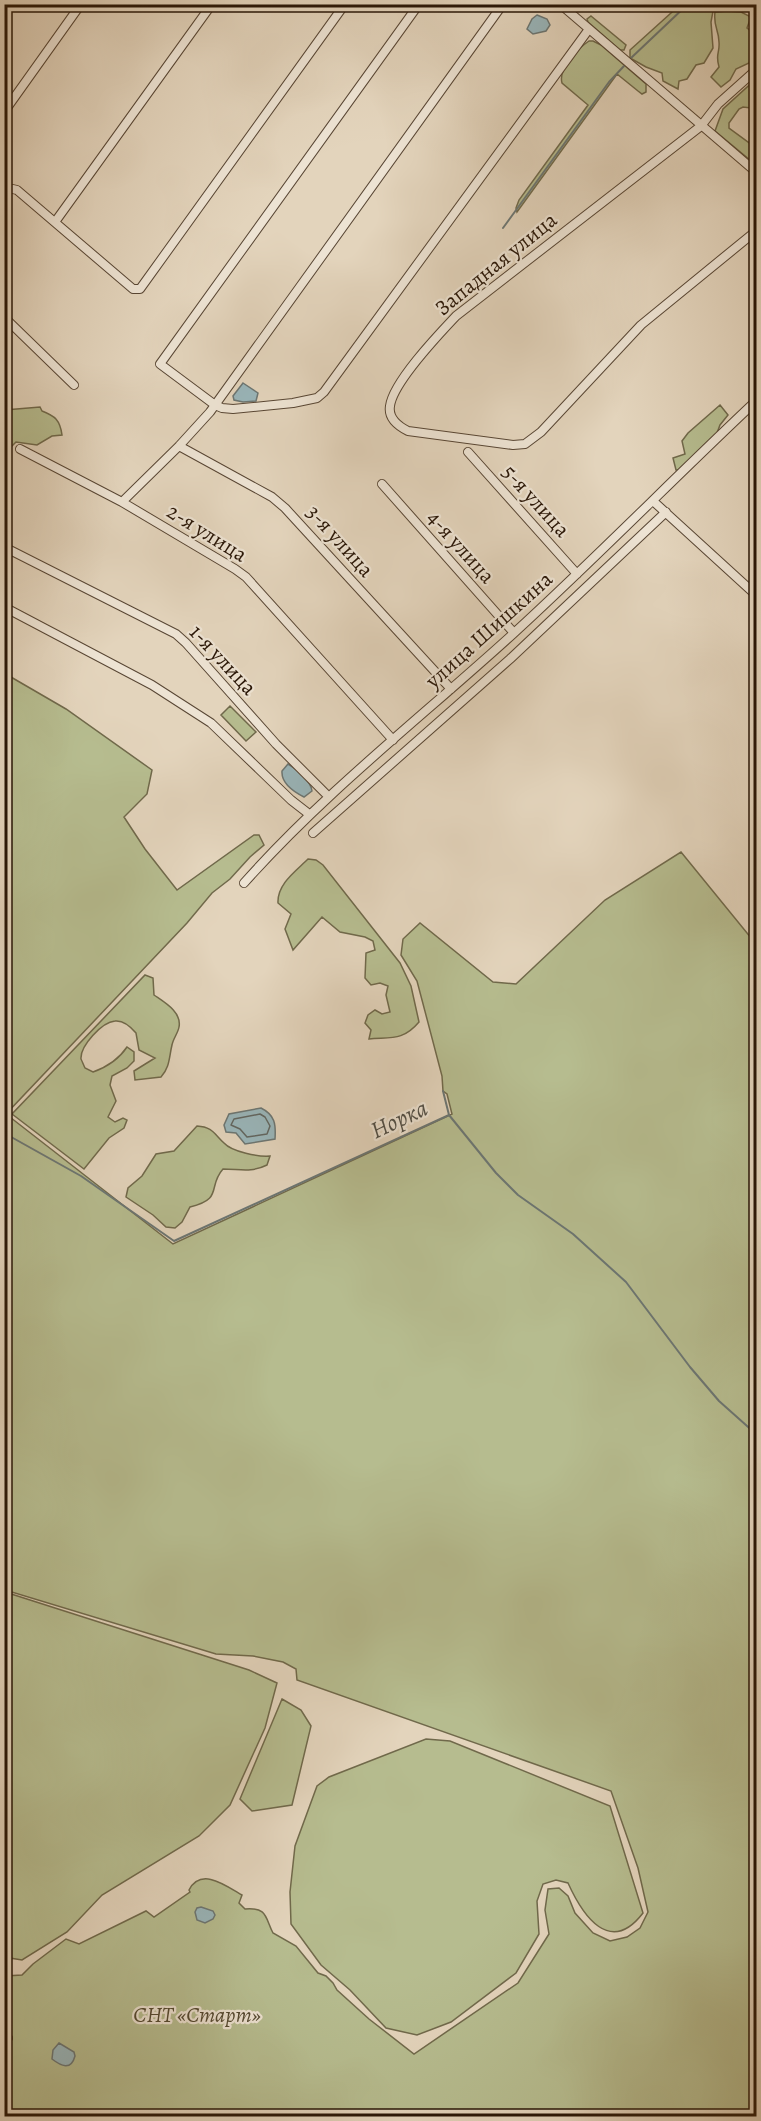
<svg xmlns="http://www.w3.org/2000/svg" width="761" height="2121" font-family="Alegreya,serif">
<rect width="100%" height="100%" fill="#e3d4bc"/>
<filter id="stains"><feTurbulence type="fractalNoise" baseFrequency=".00333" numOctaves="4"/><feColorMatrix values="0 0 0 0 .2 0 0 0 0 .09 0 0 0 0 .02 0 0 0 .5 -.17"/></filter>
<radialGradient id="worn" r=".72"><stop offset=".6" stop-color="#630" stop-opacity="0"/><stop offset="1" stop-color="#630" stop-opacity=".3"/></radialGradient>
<path fill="#b6bc8f" stroke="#70694b" stroke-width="1.5" d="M681 4 756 5V10C745 3 725 6 713 11L711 22 713 48 704 63 696 65 687 79 679 81 678 89 663 81 662 73 646 67 630 58V50Z
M728 11 741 12 751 17 747 28 756 35V47L749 63 736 69 730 80 721 87 711 77 719 67C715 53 720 54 719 42 719 30 713 26 715 12Z
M591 16 626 45 624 50H620L588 22 587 19Z
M589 41H593L601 45 646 84V92L642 94 638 91 617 74 517 212 516 208 519 200 588 105 562 83C558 69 577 49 589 41Z
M756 79V102L751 108 743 107 739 109 729 123V128L756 148V165L715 131 723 109Z
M720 405 728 415 720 425 717 433 681 470H676L673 458 685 454 682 441 688 433Z
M40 407 42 411C55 416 60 420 62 435L52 436 37 445 16 442 5 453V410Z
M4 673 66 709 152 770 147 794 124 817 145 849 177 890 254 835H259L264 845 250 857 230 879 212 893 187 923 6 1114 173 1244 452 1114 447 1094 443 1091 442 1076 417 981 401 955 403 939 420 923 493 982 516 984 605 900 681 852 756 944V2116H5V1976L22 1975 33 1964 66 1939 79 1944 146 1911 154 1917 190 1892 189 1890C201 1867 225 1885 242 1895L239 1903 245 1909C268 1907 265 1918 273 1933L296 1946 318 1973 326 1976 333 1983 337 1990 369 2019 414 2054 518 1983 549 1934 545 1910 548 1889 559 1888 568 1896 575 1913 593 1933 610 1941 627 1937 640 1928 648 1912 638 1868 611 1791 297 1680 296 1669 283 1662 253 1656 216 1654 5 1590Z
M230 706 256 732 246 741 221 715Z
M308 859 316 860 323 865 400 963 411 986 419 1022C403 1041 391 1037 369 1039L371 1030 365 1023 368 1015 375 1010 382 1014 390 1012 386 995 388 986 380 983 371 985 365 978 366 953 375 950 373 941 365 937 340 932 322 917 293 950 285 929 291 914 278 903C277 884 296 871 308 859Z
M145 975 153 978 154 995C164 1002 182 1012 179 1027 178 1033 173 1039 172 1045 169 1057 170 1067 161 1077L135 1080 134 1071 155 1058 139 1050 136 1033C131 1027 124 1020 115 1021 102 1022 80 1046 81 1059 82 1061 84 1066 85 1068L93 1072C107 1067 119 1059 127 1047L134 1052V1061L127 1068 112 1076 110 1085 116 1101 108 1117 115 1122 123 1118 127 1120 124 1128 109 1138 84 1169 12 1114Z
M197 1126C213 1127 214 1134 224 1143 232 1152 259 1157 270 1156L267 1165C251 1173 240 1169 223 1169 207 1187 224 1199 190 1207L182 1222 175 1228 166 1227 153 1215 126 1197 128 1188 142 1176 156 1154 174 1151Z
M5 1592 249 1670 277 1683 265 1728 230 1805 199 1836 102 1895 67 1932 22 1960 4 1957Z
M282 1699 301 1710 311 1726 292 1805 252 1811 240 1799Z
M426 1739 450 1741 610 1806 643 1913C610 1956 583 1916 568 1883L556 1880 543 1884 537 1901 539 1934 516 1973 451 2022 417 2035 386 2028 350 1990 321 1965 291 1924 290 1892 295 1846 317 1786 329 1777Z"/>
<path fill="#99b6bb" stroke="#6c7673" stroke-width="1.5" d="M537 15 547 19 550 25 546 31 533 34 527 29 532 19Z
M243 383 258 393 256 401 243 402 234 400 233 396Z
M288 764C297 769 311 781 312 791L304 797C294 792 281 784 282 771Z
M261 1108C275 1115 276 1124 275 1139L245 1144 236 1133 226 1132 224 1125 229 1114Z
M201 1907 213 1911 215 1915 213 1919 205 1923 197 1920 195 1912 197 1908Z
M59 2043 74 2052 75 2056C71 2071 61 2066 52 2059L53 2050Z"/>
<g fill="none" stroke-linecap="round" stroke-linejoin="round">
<path stroke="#616661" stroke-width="1.5" d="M260 1114 265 1117 270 1126 267 1134 247 1137 240 1129 231 1125 234 1119Z"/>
<path stroke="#6c7673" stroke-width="2" d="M631 58 688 4
M503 228 609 82 624 66
M443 1091 449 1115
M4 1133 81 1176 174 1241 449 1115 496 1173 518 1195 573 1234 626 1282 690 1367 719 1401 756 1434"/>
<defs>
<path id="minor" d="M419 4 160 364 215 405 222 408 233 409 293 403 317 398 324 392 589 29
M560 4 756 172
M756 70 718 104 701 126 456 316C439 334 393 382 390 406 388 418 398 426 408 431L513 445 525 444 541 432 641 325 756 231
M4 112 81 4
M4 187 17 190 133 289H140L345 4
M55 222 212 4
M4 317 74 385
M179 446 272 497 285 508 451 689
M20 449 122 502 235 569 246 577 393 740
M468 452 577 574
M382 484 514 633
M653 501 756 595
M122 502 179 446 210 412 503 4
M4 547 176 634 186 643 276 744 328 796
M4 607 152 685 211 723 291 800 309 814
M313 833 510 659 666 512
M244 883C326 791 423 716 514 633 596 558 675 477 756 401
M4 2035 8 2038"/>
</defs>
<use href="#minor" stroke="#584634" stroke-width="10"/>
<use href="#minor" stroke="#ede3d3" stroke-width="8"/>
</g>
<g text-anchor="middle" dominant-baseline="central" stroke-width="4.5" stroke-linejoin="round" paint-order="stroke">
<g font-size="22" fill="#291607" stroke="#ede3d3">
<text transform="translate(496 264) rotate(-39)">Западная улица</text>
<text transform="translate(536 501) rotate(48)">5-я улица</text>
<text transform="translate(207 533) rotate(32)">2-я улица</text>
<text transform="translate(340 541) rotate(48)">3-я улица</text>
<text transform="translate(461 547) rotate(48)">4-я улица</text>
<text transform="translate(489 630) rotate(-42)">улица Шишкина</text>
<text transform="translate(223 660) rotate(47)">1-я улица</text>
</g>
<g font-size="22" font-style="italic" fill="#534830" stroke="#ede3d3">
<text x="197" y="2015">СНТ «Старт»</text>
</g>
<g font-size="24" font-style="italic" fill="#504e46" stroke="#ede3d3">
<text transform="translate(399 1119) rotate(-25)">Норка</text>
</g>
</g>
<rect width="761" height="2121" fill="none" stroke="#e3d4bc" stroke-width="24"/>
<rect x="6" y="6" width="749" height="2109" fill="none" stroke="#291607" stroke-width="3"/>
<rect x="12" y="12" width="737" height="2097" fill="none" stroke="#291607" stroke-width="1.5"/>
<rect width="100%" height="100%" filter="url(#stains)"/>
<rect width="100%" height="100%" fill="url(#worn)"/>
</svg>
